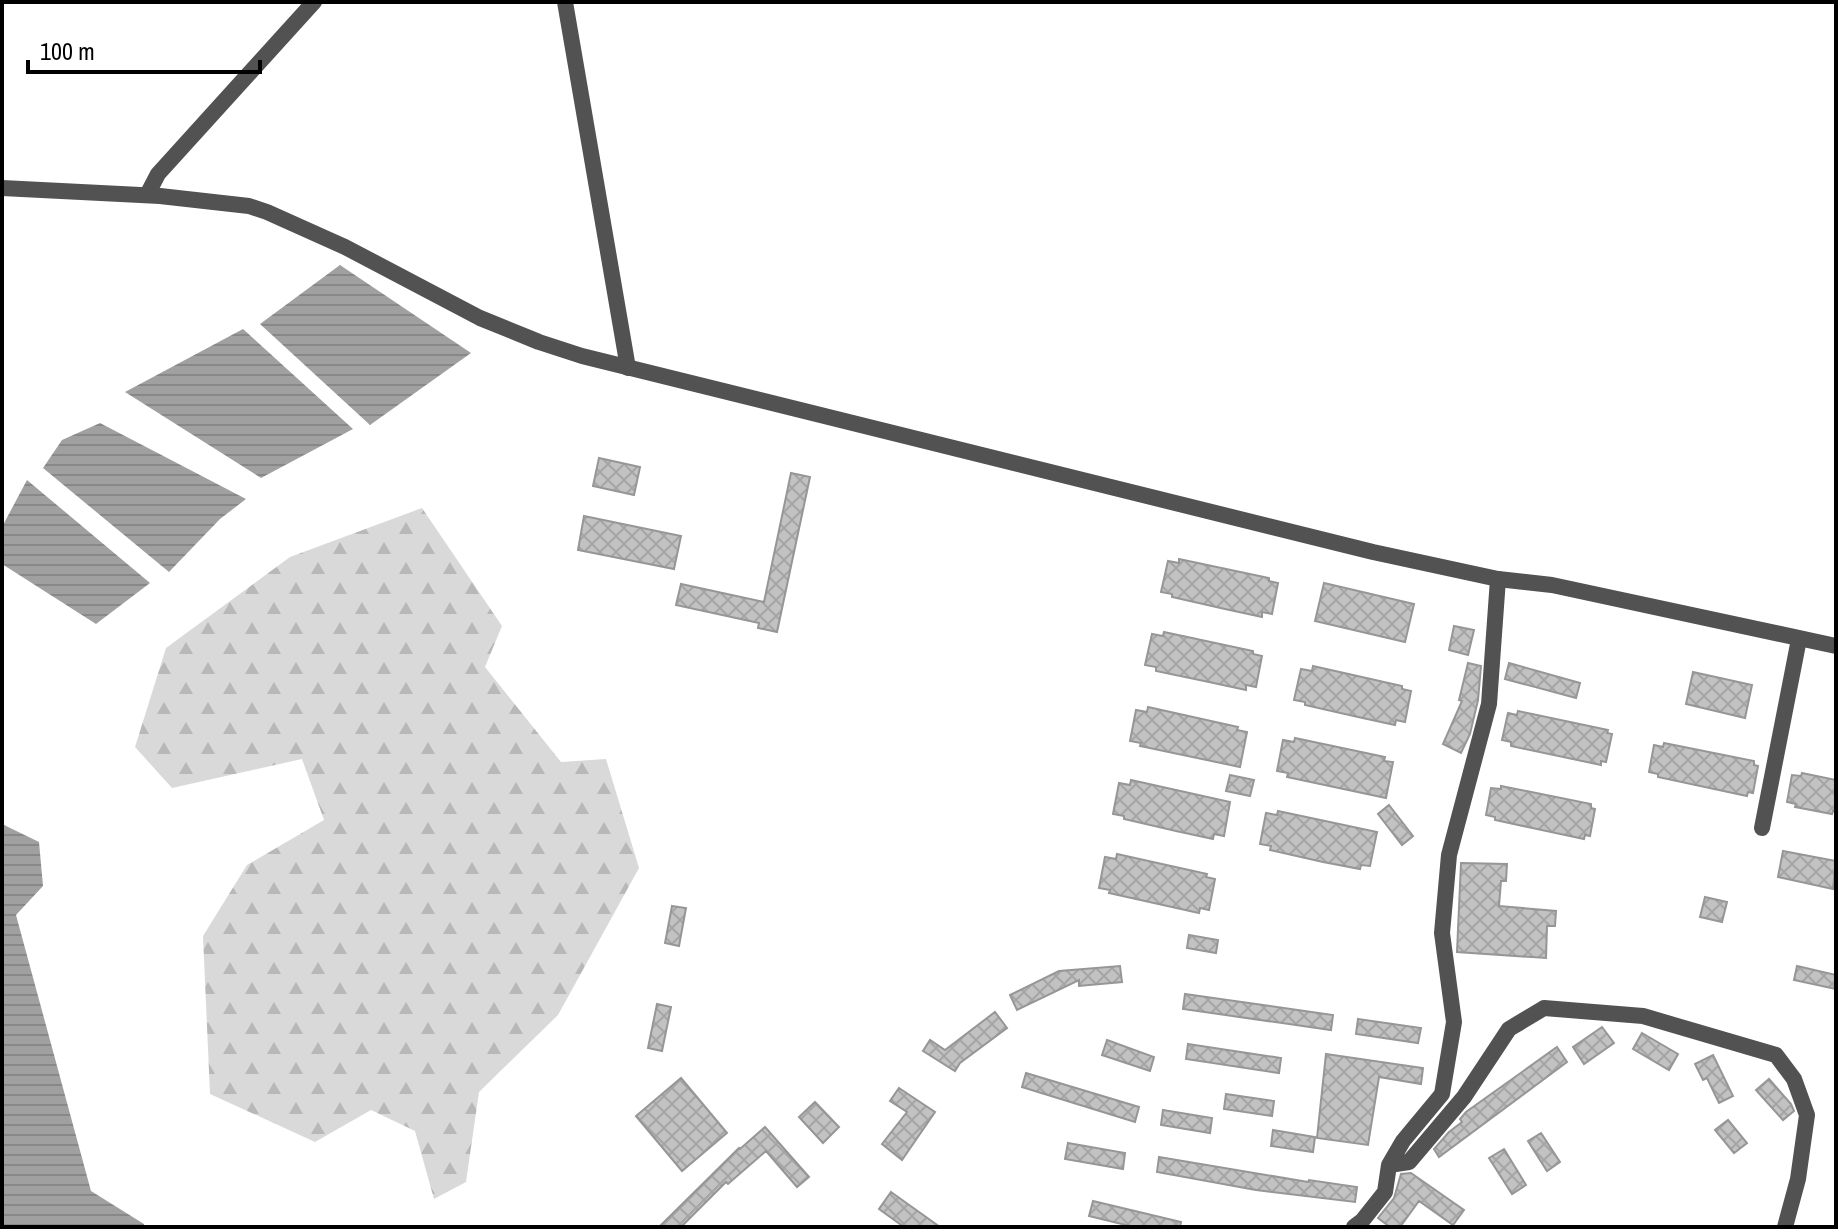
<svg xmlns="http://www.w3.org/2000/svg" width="1838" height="1229" font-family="'Archivo Narrow',sans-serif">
<defs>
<pattern id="forest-firs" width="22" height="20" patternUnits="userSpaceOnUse" patternTransform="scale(2)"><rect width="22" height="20" fill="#d9d9d9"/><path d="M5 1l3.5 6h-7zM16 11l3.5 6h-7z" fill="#b8b8b8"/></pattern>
<pattern id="water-rules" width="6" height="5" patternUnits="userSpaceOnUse" patternTransform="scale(2)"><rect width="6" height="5" fill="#a0a0a0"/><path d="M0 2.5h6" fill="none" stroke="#888"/></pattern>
<pattern id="building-cross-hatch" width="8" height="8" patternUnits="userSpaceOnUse" patternTransform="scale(2)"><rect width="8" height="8" fill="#c2c2c2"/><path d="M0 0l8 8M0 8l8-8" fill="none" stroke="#a5a5a5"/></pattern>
</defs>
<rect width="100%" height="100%" fill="#fff"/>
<path fill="url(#forest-firs)" d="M422 508 502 626 485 667 561 762 606 759 639 868 558 1015 479 1092 466 1182 434 1199 415 1131 371 1110 315 1142 210 1094 203 936 247 865 324 820 302 759 172 788 135 747 166 648 290 557Z"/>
<path fill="url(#water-rules)" d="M340 265 471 353 370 425 260 324Z
M243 329 353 429 261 478 125 392Z
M100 423 246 499 220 519 169 572 43 468 62 440Z
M27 480 150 583 96 624 2 564V527Z
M2 824 39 842 43 886 16 915 91 1191 144 1224V1227H2Z"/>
<path fill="url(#building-cross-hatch)" stroke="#969696" stroke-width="2" d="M599 458 640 467 634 495 593 486Z
M791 473 810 477 777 632 758 628 759 623 676 605 681 584 764 602Z
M584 516 681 536 674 569 578 550Z
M1179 559 1269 578V581L1278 583 1272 614 1262 612V617L1225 609 1172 597V594L1161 592 1168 561 1179 563Z
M1324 583 1414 604 1405 642 1315 621Z
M1454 626 1474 630 1468 655 1449 650Z
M1164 632 1253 651V654L1262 656 1256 687 1246 685V690L1209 682 1156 671V667L1145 665 1152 634 1163 636Z
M1468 663 1481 666 1478 700 1470 734 1461 753 1443 744 1462 701 1459 700Z
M1509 663 1580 683 1576 698 1505 679Z
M1313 666 1402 686V689L1411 691 1405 722 1396 720 1395 725 1358 717 1305 705V702L1294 700 1301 669 1312 671Z
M1693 672 1752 685 1745 718 1686 704Z
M1148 707 1238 727 1237 730 1247 732 1240 767 1140 746 1141 743 1130 741 1136 710 1147 712Z
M1518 711 1608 730 1607 733 1612 734 1606 762 1601 761V765L1511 746V742L1502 740 1508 713 1517 715Z
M1295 738 1385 757 1384 761 1393 762 1386 798 1287 777 1288 773 1277 771 1283 740 1294 742Z
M1664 743 1754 761V765L1758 766 1753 793 1748 792 1747 796 1658 777V774L1649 772 1654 745 1663 747Z
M1802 773 1836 780V812L1833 811 1832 814 1795 807 1796 804 1787 802 1792 775 1801 776Z
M1230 775 1254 780 1250 796 1226 791Z
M1131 780 1230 802 1224 836 1214 834 1213 839 1176 831 1124 819V816L1113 814 1119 783 1130 785Z
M1501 786 1591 804V808L1595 809 1590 836 1585 835 1584 839 1495 820V817L1486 815 1491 788 1501 789Z
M1389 805 1413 836 1402 845 1378 814Z
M1278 811 1377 832 1370 866 1361 865 1360 869 1323 862 1270 850 1271 846 1260 844 1266 813 1277 815Z
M1783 851 1836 861 1833 889 1778 877Z
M1117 854 1207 874 1206 877 1215 879 1209 910 1200 908 1199 913 1109 893 1110 890 1099 888 1105 857 1116 859Z
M1461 863 1507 864 1506 881H1501L1499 906 1556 911 1555 926H1547L1546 958 1457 952Z
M1705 897 1727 902 1722 922 1700 917Z
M672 906 686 908 679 946 665 943Z
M1189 935 1218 940 1216 953 1187 948Z
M1120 966 1122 982 1079 986V980L1017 1010 1010 995 1059 971Z
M1797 966 1836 975V989L1794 980Z
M1185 994 1333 1015 1331 1030 1183 1009Z
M657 1004 671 1007 662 1051 648 1048Z
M995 1012 1007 1028 960 1063 955 1071 923 1051 930 1040 945 1050Z
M1358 1019 1421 1028 1418 1043 1356 1034Z
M1602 1027 1614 1043 1584 1064 1573 1047Z
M1642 1033 1678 1054 1669 1070 1633 1049Z
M1107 1040 1154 1057 1150 1071 1102 1055Z
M1188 1044 1281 1058 1279 1073 1186 1059Z
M1557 1047 1567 1062 1439 1157 1434 1149 1449 1132 1462 1122 1460 1119 1466 1112Z
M1326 1054 1423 1068 1421 1084 1379 1077 1368 1145 1317 1138Z
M1713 1055 1733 1096 1719 1103 1707 1078 1703 1080 1695 1064Z
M1026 1073 1139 1107 1135 1122 1022 1087Z
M681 1078 727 1133 682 1171 636 1116Z
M1769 1079 1791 1104 1794 1111 1783 1120 1756 1090Z
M899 1088 935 1112 902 1160 882 1144 907 1112 890 1101Z
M1226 1094 1274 1101 1272 1116 1224 1109Z
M815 1102 839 1127 823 1143 799 1117Z
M1163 1110 1212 1118 1210 1133 1161 1125Z
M1728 1120 1747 1143 1734 1153 1715 1130Z
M765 1127 809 1177 797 1187 766 1151 728 1184 726 1182 681 1227H659L739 1148 740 1149Z
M1273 1130 1315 1137 1313 1152 1271 1146Z
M1541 1133 1560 1162 1547 1171 1528 1141Z
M1068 1143 1125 1153 1123 1169 1065 1159Z
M1504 1149 1526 1185 1512 1194 1489 1158Z
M1159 1157 1308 1182 1309 1180 1357 1187 1355 1202 1256 1190 1157 1172Z
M1411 1173 1464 1210 1453 1225 1419 1201 1400 1227H1390L1378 1218 1394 1198 1401 1174Z
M891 1192 940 1227H904L879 1209Z
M1093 1201 1181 1222 1180 1227H1134L1089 1216Z"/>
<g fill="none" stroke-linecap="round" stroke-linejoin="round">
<path stroke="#525252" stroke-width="16" d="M565 2 628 368
M147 195 158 174 314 2
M1762 828 1799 639
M1389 1165 1409 1162 1464 1097 1509 1029 1544 1008 1643 1016 1776 1055 1794 1079 1807 1115 1798 1179 1785 1227
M1354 1227 1362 1221 1385 1192 1389 1165 1403 1141 1442 1094 1454 1022 1442 933 1449 855 1489 704 1498 579"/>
<path stroke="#525252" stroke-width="16" d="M2 188 160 196 249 206 267 212 345 247 480 318 539 342 582 356 1373 552 1498 579 1552 585 1836 646"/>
</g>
<rect width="1838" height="1229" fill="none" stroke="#000000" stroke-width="8"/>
<path d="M28 60v12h232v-12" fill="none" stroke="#000000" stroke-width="4"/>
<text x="40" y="60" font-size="24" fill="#000000" stroke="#ffffff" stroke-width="6" paint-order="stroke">100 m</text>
</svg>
